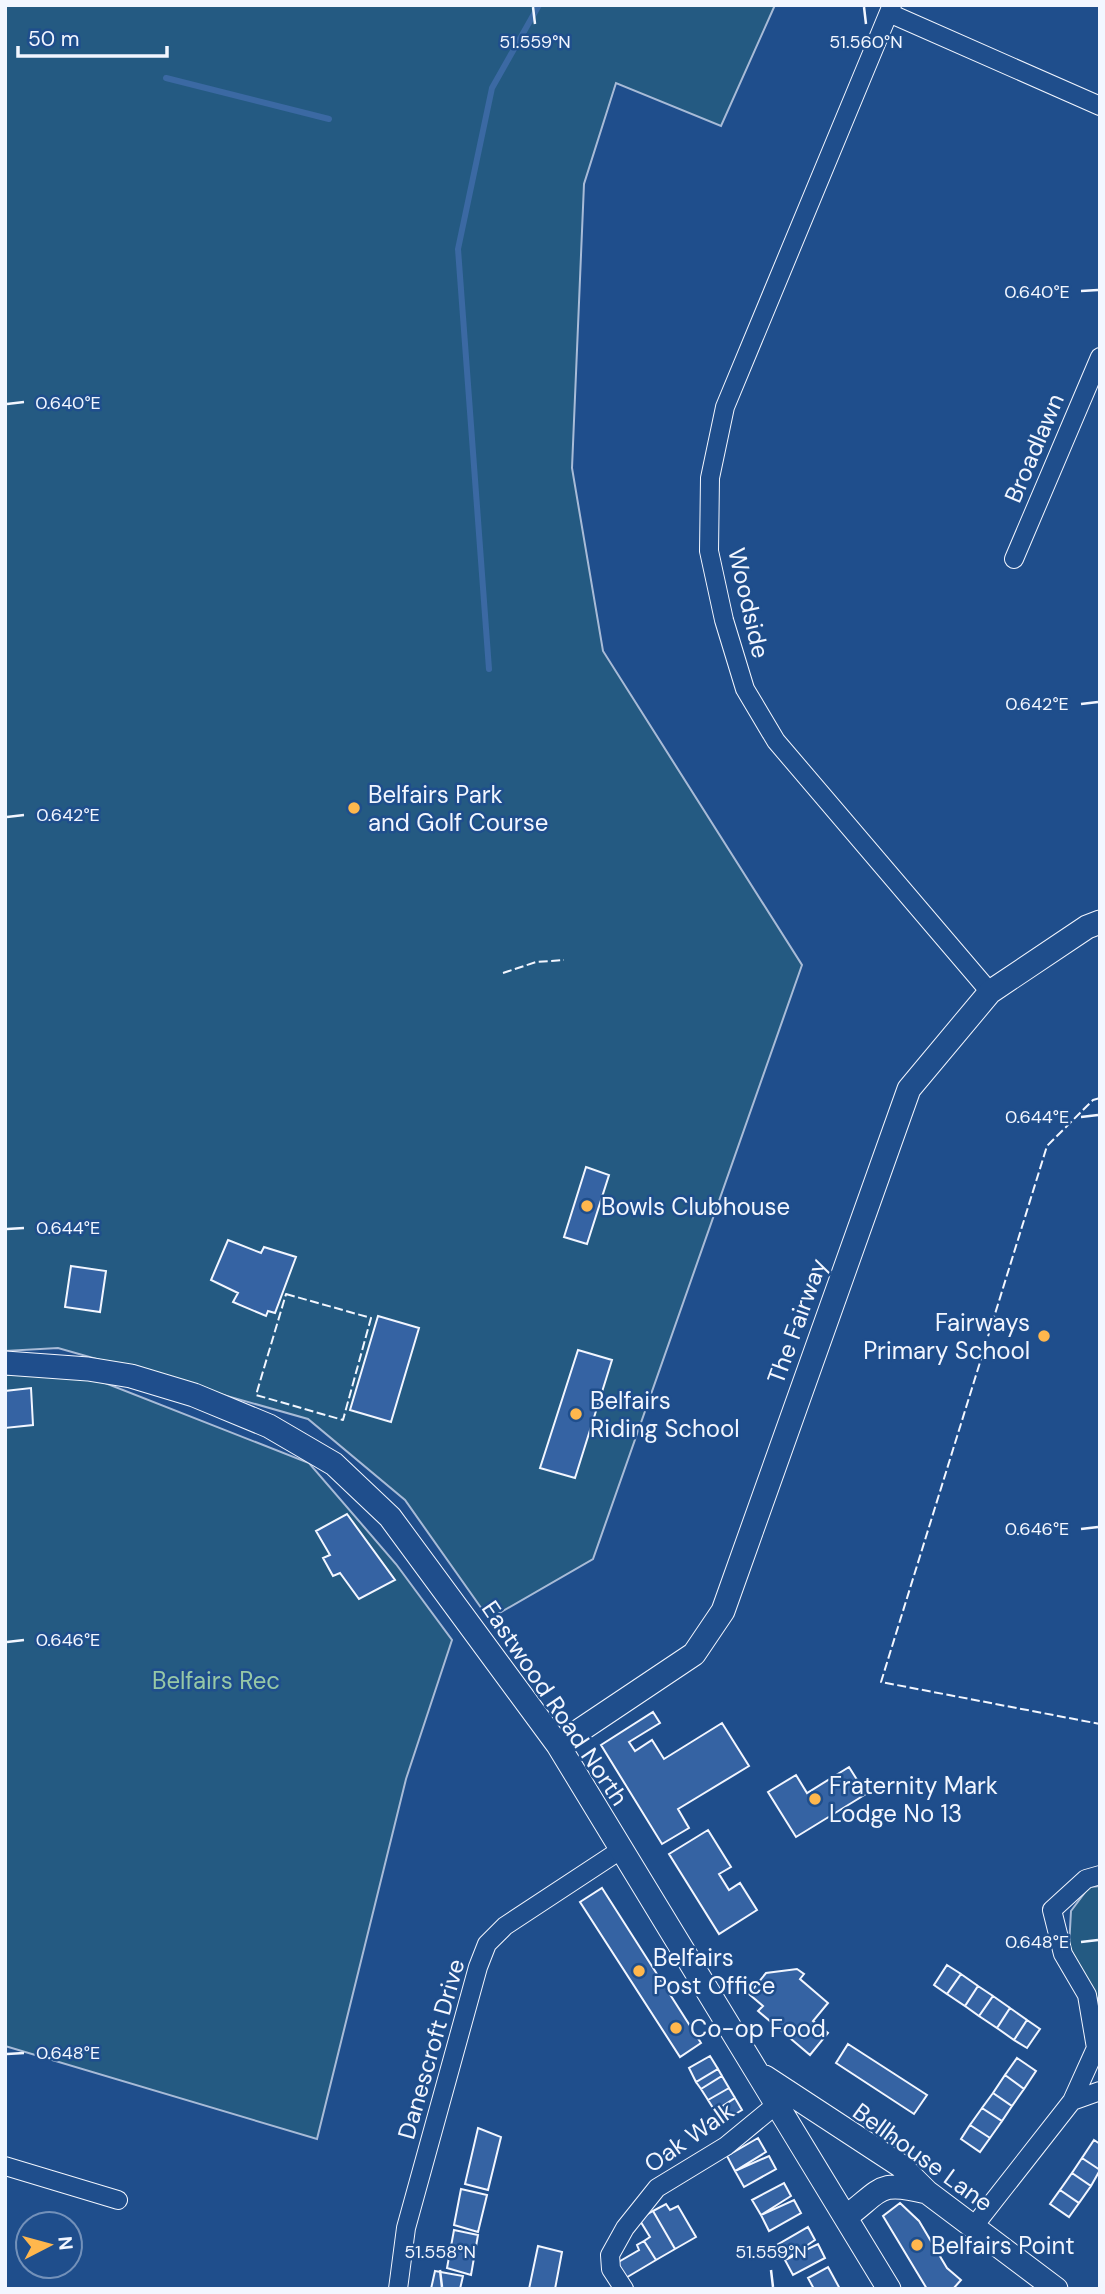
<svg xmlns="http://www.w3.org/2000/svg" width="1105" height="2294" font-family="'DM Sans',sans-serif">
<rect width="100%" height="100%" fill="#1f4e8c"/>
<path fill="#245a82" stroke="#a8bbd7" stroke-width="2" d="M5 5H775L721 126 616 83 584 184 572 468 603 651 802 965 593 1559 489 1619 405 1500 308 1419 58 1348 5 1351Z
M72 1370 309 1463 396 1564 452 1640 406 1779 317 2139 5 2046V1375Z
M1100 1886V2011L1099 2002 1069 1947 1071 1911 1089 1887Z"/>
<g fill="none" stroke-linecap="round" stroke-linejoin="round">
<path stroke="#3b69a3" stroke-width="6" d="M166 78 329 119
M489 669 458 249 492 88 539 5"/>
</g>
<path fill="#3563a3" stroke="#f2f6ff" stroke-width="2" d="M586 1167 609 1175 587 1244 564 1237Z
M228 1240 261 1253 264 1247 296 1257 275 1313 268 1311 266 1316 233 1302 238 1293 211 1280Z
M71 1266 106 1271 100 1312 65 1307Z
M378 1316 419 1328 391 1422 350 1410Z
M578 1350 612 1360 575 1478 540 1468Z
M31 1388 33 1425 5 1428V1391Z
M347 1514 395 1580 359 1599 340 1573 333 1576 323 1558 330 1555 316 1531Z
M653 1712 660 1723 629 1742 635 1751 652 1740 664 1759 722 1723 749 1766 678 1809 689 1828 662 1844 601 1745Z
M849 1767 866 1794 796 1837 768 1792 796 1775 807 1793Z
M708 1830 731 1867 719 1874 729 1890 740 1883 757 1910 719 1934 669 1854Z
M602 1888 701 2043 680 2057 580 1902Z
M947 1965 961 1974 947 1994 934 1985Z
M797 1969 804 1974 800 1979 828 2003 813 2021 828 2033 810 2055 758 2011 763 2006 749 1994 766 1973Z
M961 1974 978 1986 965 2006 947 1994Z
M978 1986 993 1996 979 2016 965 2006Z
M993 1996 1010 2008 997 2028 979 2016Z
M1010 2008 1027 2020 1014 2040 997 2028Z
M1027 2020 1040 2029 1027 2048 1014 2040Z
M848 2044 927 2095 914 2114 836 2063Z
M710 2056 718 2069 696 2082 689 2068Z
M1017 2058 1036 2071 1024 2089 1005 2075Z
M718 2069 722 2076 701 2089 696 2082Z
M1005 2075 1024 2089 1012 2106 993 2093Z
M722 2076 729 2088 708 2100 701 2089Z
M729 2088 735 2098 715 2111 708 2100Z
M993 2093 1012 2106 1002 2121 982 2108Z
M735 2098 742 2110 722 2122 715 2111Z
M982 2108 1002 2121 990 2138 970 2125Z
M970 2125 990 2138 980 2152 961 2139Z
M478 2128 501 2137 488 2190 465 2184Z
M758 2138 766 2152 735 2171 727 2156Z
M1094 2140 1100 2144V2170L1082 2158Z
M769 2156 776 2169 744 2187 735 2171Z
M1082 2158 1100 2170 1091 2186 1072 2173Z
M1072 2173 1091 2186 1079 2203 1060 2190Z
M784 2183 791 2196 761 2215 752 2200Z
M461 2189 487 2195 478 2232 454 2225Z
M1060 2190 1079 2203 1069 2217 1050 2204Z
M794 2200 801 2213 769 2231 761 2215Z
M900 2203 919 2221 947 2268 961 2280 953 2289H927L883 2216Z
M666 2204 670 2210 678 2206 696 2237 675 2249 653 2211Z
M653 2211 675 2249 656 2260 644 2241 650 2237 639 2219Z
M808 2227 815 2240 785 2260 777 2245Z
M454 2230 478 2235 471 2275 447 2268Z
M644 2241 656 2260 624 2279 615 2264 639 2250 637 2245Z
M818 2244 825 2258 793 2275 785 2260Z
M538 2246 562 2252 555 2289H529Z
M828 2267 840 2289H814L808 2278Z
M435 2271 463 2276 460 2289H431Z"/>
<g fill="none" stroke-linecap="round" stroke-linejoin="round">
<defs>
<path id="minor" d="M892 5 725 407 710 478 709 551 724 620 745 689 776 741 990 992
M889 13 1100 106
M1014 559 1100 357
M1072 2101 1100 2091
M5 2166 118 2200
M974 2226 1072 2101 1096 2048 1087 1995 1063 1954 1052 1910 1086 1879 1100 1875
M398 2289 406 2228 478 1967 487 1944 505 1926 622 1849
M624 2289 611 2269 610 2255 625 2228 657 2188 726 2146 777 2104"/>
<path id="tertiary" d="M5 1363 88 1369 131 1376 194 1395 269 1426 334 1464 390 1517 558 1745 889 2289
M558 1745 694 1654 723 1611 909 1089 990 992 1087 927 1100 922
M765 2077 901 2166 927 2192 1056 2289
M846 2217C883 2189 878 2180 927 2192"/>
</defs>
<use href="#minor" stroke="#f2f6ff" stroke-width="20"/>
<use href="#tertiary" stroke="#f2f6ff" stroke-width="25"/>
<use href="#minor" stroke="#1f4e8c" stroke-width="18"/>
<use href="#tertiary" stroke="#1f4e8c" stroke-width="23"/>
<path stroke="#f2f6ff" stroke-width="2" stroke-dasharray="9 3.5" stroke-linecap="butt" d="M503 973 536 962 564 960
M1100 1098 1093 1100 1047 1146 881 1682 1100 1724
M286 1294 371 1318 343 1420 256 1395Z"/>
<path stroke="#f2f6ff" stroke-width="3.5" d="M864 2122 897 2142"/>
</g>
<path fill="none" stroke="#f2f6ff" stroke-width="2.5" d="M533 7 535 24M864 7 866 24M1081 291 1098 290M7 404 24 402M1081 704 1098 702M7 817 24 815M1081 1117 1098 1115M7 1229 24 1228M1081 1529 1098 1527M7 1642 24 1640M1081 1942 1098 1940M7 2054 24 2053M440 2270 442 2287M771 2270 773 2287"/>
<g fill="#ffb74d" stroke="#1f4e8c" stroke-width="2.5">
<circle cx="354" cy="808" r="7"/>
<circle cx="587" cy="1206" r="7"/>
<circle cx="1044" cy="1336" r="7"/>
<circle cx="576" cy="1414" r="7"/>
<circle cx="815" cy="1799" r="7"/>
<circle cx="639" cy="1971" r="7"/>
<circle cx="676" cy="2028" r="7"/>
<circle cx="917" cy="2245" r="7"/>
</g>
<g text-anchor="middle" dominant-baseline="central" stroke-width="5" stroke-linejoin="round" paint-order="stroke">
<g font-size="24" fill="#f2f6ff" stroke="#1f4e8c">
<text transform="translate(1034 448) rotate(-67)">Broadlawn</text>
<text transform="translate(749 603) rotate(77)">Woodside</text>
<text transform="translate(797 1321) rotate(-70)">The Fairway</text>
<text transform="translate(555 1703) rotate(56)">Eastwood Road North</text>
<text transform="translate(431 2049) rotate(-74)">Danescroft Drive</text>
<text transform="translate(689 2137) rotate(-35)">Oak Walk</text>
<text transform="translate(923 2157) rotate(36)">Bellhouse Lane</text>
</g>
<g font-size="24" fill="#f2f6ff" stroke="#1f4e8c" text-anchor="start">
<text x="368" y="794">Belfairs Park<tspan x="368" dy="28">and Golf Course</tspan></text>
<text x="601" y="1206">Bowls Clubhouse</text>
<text x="1030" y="1322" text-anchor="end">Fairways<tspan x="1030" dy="28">Primary School</tspan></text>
<text x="590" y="1400">Belfairs<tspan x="590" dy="28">Riding School</tspan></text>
<text x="829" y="1785">Fraternity Mark<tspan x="829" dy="28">Lodge No 13</tspan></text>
<text x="653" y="1957">Belfairs<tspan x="653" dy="28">Post Office</tspan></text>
<text x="690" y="2028">Co-op Food</text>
<text x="931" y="2245">Belfairs Point</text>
</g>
<g font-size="24" fill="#97c8a6" stroke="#1f4e8c">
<text x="216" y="1680">Belfairs Rec</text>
</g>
</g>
<g font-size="18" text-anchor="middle" fill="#f2f6ff" stroke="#1f4e8c" stroke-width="5" stroke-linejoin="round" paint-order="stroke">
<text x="535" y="48">51.559°N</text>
<text x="866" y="48">51.560°N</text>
<text x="1037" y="298">0.640°E</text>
<text x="68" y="409">0.640°E</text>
<text x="1037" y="710">0.642°E</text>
<text x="68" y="821">0.642°E</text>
<text x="1037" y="1123">0.644°E</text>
<text x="68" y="1234">0.644°E</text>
<text x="1037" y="1535">0.646°E</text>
<text x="68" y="1646">0.646°E</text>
<text x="1037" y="1948">0.648°E</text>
<text x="68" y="2059">0.648°E</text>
<text x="440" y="2258">51.558°N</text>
<text x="771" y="2258">51.559°N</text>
</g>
<rect width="1105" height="2294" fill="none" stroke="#f2f6ff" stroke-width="14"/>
<g transform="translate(49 2245) rotate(84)"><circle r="33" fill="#1f4e8c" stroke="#7391ba" stroke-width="2"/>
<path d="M0-5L12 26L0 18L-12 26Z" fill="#ffb74d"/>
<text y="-10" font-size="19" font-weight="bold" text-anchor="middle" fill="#f2f6ff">N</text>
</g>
<path d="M18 46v10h149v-10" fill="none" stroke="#f2f6ff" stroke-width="3.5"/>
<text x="28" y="46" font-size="21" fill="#f2f6ff" stroke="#1f4e8c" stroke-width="5" paint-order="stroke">50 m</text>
</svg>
